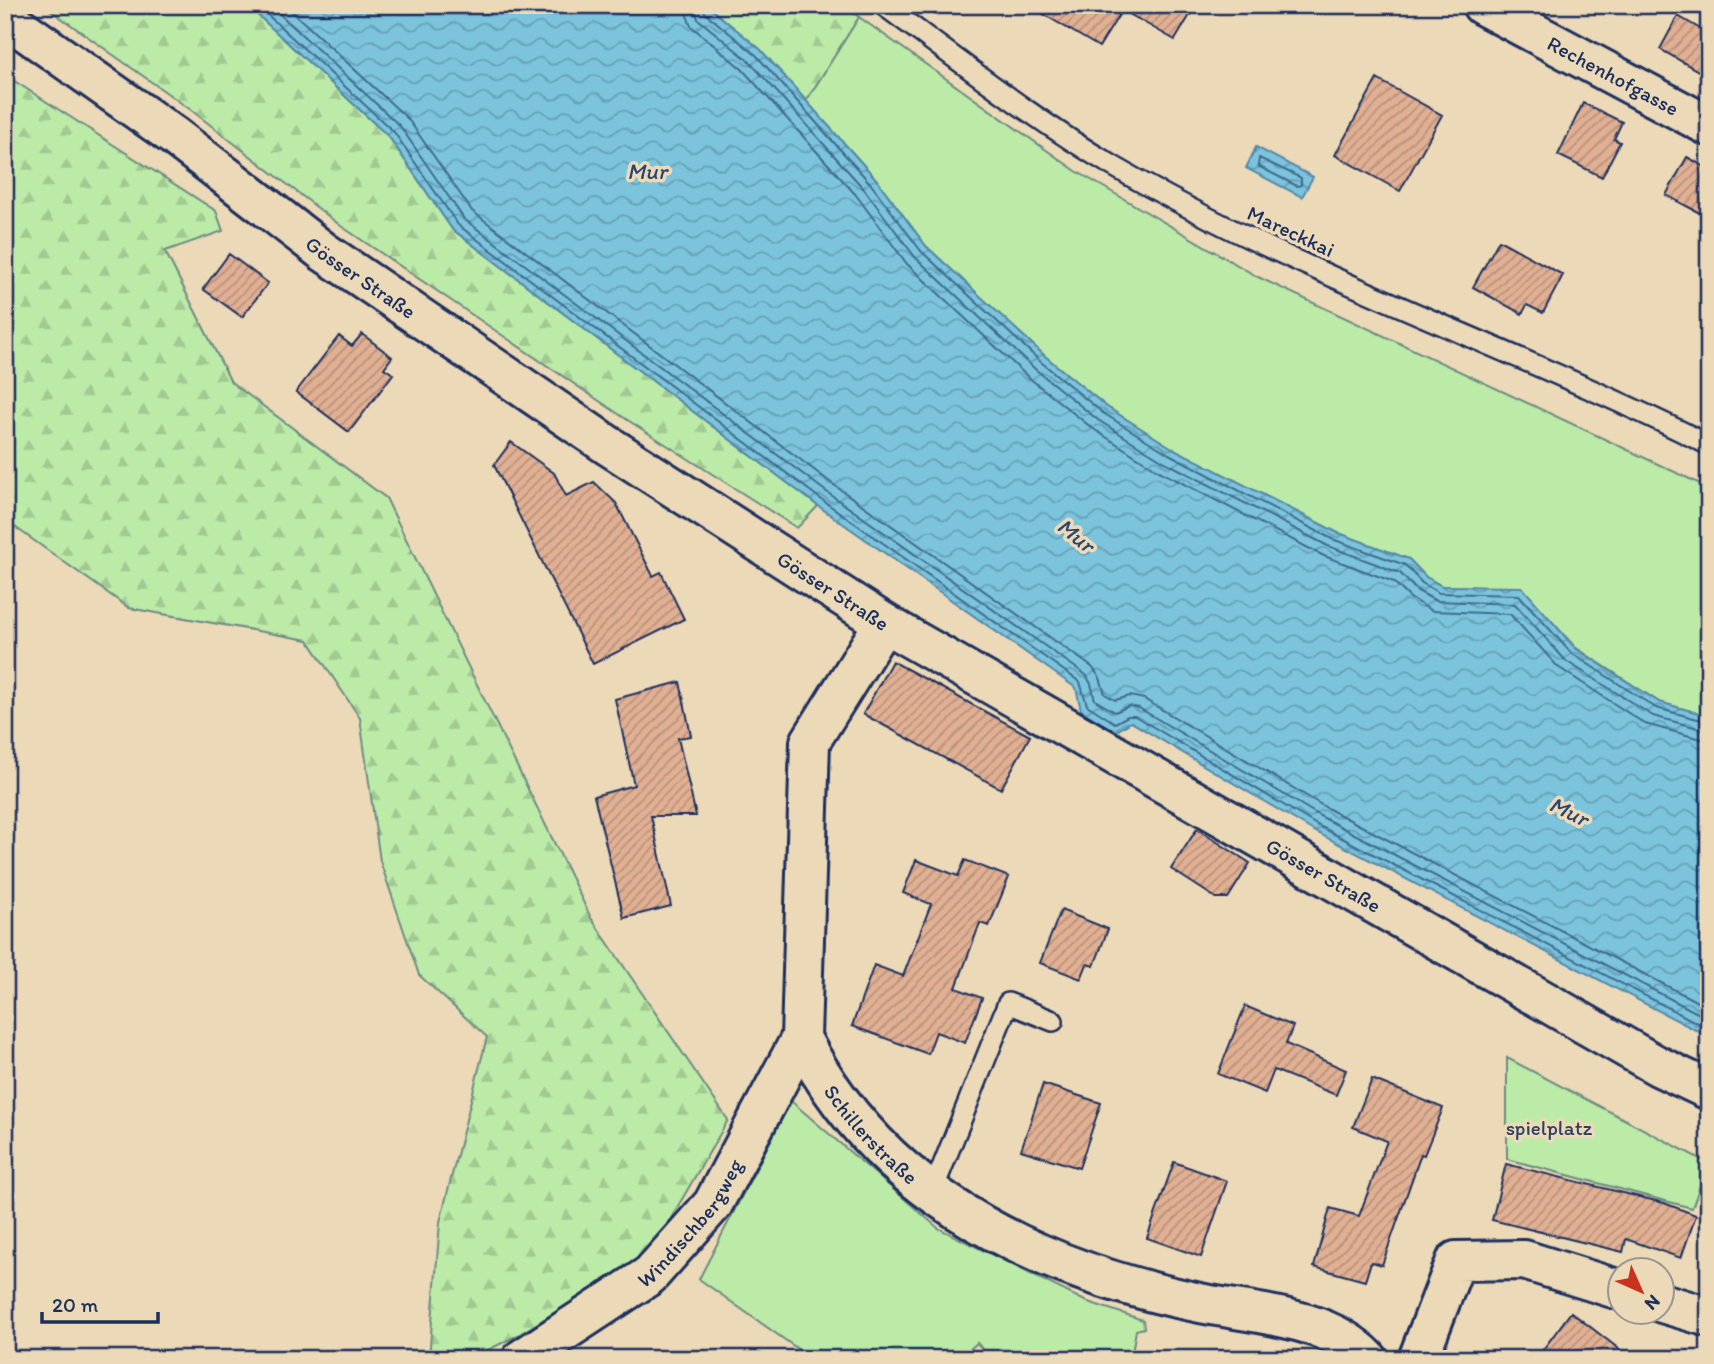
<svg xmlns="http://www.w3.org/2000/svg" width="1714" height="1364" font-family="Itim,sans-serif">
<defs>
<pattern id="forest-firs" width="22" height="20" patternUnits="userSpaceOnUse" patternTransform="scale(1.75)"><rect width="22" height="20" fill="#bceaa7"/><path d="M5 1l3.5 6h-7zM16 11l3.5 6h-7z" fill="#a1c992"/></pattern>
<pattern id="water-waves" width="16" height="10" patternUnits="userSpaceOnUse" patternTransform="scale(1.75)"><rect width="16" height="10" fill="#7bc4dc"/><path d="M0 5q4-4 8 0t8 0" fill="none" stroke="#64a0b6"/></pattern>
<pattern id="building-hatch" width="6" height="6" patternUnits="userSpaceOnUse" patternTransform="scale(1.75)"><rect width="6" height="6" fill="#e1b093"/><path d="M-1 1l2-2M0 6l6-6M5 7l2-2" fill="none" stroke="#b6907b"/></pattern>
</defs>
<rect width="100%" height="100%" fill="#ecd9b7"/>
<filter id="ink" filterUnits="userSpaceOnUse"><feTurbulence type="fractalNoise" baseFrequency=".0143" numOctaves="2"/><feDisplacementMap in="SourceGraphic" scale="14" xChannelSelector="R" yChannelSelector="G"/><feConvolveMatrix kernelMatrix="1 2 1 2 8 2 1 2 1" color-interpolation-filters="sRGB"/></filter>
<g filter="url(#ink)">
<path fill="#bceaa7" stroke="#6c8c82" stroke-width="2" d="M859 17 1076 171 1258 277 1709 488V716L1659 702 1575 647 1522 588 1442 586 1426 577 1409 559 1336 532 1172 448 1107 407 1046 357 926 246 876 179 806 101Z
M1507 1058 1708 1163 1692 1208 1507 1159Z
M791 1101 938 1228 1085 1301 1143 1320 1144 1328 1136 1330 1131 1359H991L977 1343 959 1359H812L699 1279Z"/>
<path fill="url(#forest-firs)" stroke="#6c8c82" stroke-width="2" d="M43 5H247L389 137 452 229 818 506 797 528 626 419 341 226 191 110Z
M706 5H842L859 17 806 101 760 49Z
M5 75 216 211 223 231 165 251 231 382 386 498 591 918 728 1120 649 1256 516 1336 470 1359H429L440 1222 487 1037 419 975 380 861 360 718 308 640 129 608 5 520Z"/>
<path fill="url(#water-waves)" stroke="#58a" stroke-width="2" d="M247 5H706L760 49 876 179 926 246 1046 357 1107 407 1172 448 1336 532 1409 559 1426 577 1442 586 1522 587 1575 648 1659 702 1709 716V1037L1312 830 1131 722 1115 732 1081 710 1076 688 818 506 452 229 389 137Z
M1256 147 1313 177 1302 197 1246 168Z"/>
<g fill="none" stroke-linecap="round" stroke-linejoin="round">
<path stroke="#416b90" stroke-width="2" d="M257 5 394 132 458 225 822 500 1080 682 1087 705 1115 723 1128 716H1135L1315 824 1709 1029
M270 5 400 126 464 219 828 493 1086 675 1091 684 1095 700 1115 712 1129 706 1139 708 1320 816 1709 1019
M285 5 408 119 472 211 834 485 1092 667 1100 678 1105 694 1115 700 1130 696 1144 699 1325 807 1709 1008
M683 5 691 26 742 69 856 195 907 264 1028 377 1092 428 1159 471 1324 556 1394 582 1410 598 1432 611 1510 614 1558 667 1645 724 1709 741
M694 5 698 19 749 61 864 189 915 257 1035 369 1098 420 1165 462 1328 546 1400 573 1416 590 1436 601 1515 604 1566 661 1653 716 1709 731
M703 5 705 13 756 55 870 183 921 251 1041 362 1103 413 1169 454 1332 539 1405 565 1422 583 1439 593 1519 595 1571 653 1656 708 1709 722
M1259 158 1301 178V185L1297 186 1258 166Z"/>
</g>
<path fill="url(#building-hatch)" stroke="#1b2f5e" stroke-width="2" d="M1028 5H1196L1175 40 1122 10 1099 47Z
M1678 16 1709 34V77L1660 49Z
M1377 79 1442 115 1400 191 1335 155Z
M1583 103 1622 122 1614 139 1620 142 1602 177 1558 155Z
M1687 157 1709 169V218L1666 195Z
M1499 240 1563 275 1543 313 1527 305 1522 314 1473 287Z
M229 254 268 283 242 317 203 289Z
M362 334 392 357 384 368 393 374 349 432 296 392 339 336 352 346Z
M511 442 554 473 566 496 594 482 616 503 653 576 661 572 684 619 593 664 494 465Z
M892 661 1030 736 1001 789 863 714Z
M680 682 691 736 678 738 696 816H651L671 906 624 918 594 796 634 785 615 699Z
M1197 829 1250 863 1228 898H1216L1171 869Z
M916 860 958 876 965 860 1009 877 989 926 980 923 956 988 982 998 965 1043 936 1032 928 1054 852 1026 874 965 903 976 931 904 903 893Z
M1061 910 1108 929 1094 966 1087 964 1081 979 1040 963Z
M1245 1006 1293 1026 1286 1044 1346 1070 1336 1095 1274 1070 1265 1093 1218 1074Z
M1372 1079 1443 1108 1424 1155 1421 1154 1382 1265 1371 1262 1365 1281 1314 1267 1330 1208 1359 1216 1387 1141 1353 1127Z
M1043 1084 1101 1103 1079 1168 1021 1150Z
M1174 1162 1227 1181 1201 1257 1147 1238Z
M1506 1164 1664 1203 1696 1215 1681 1258 1626 1239 1623 1252 1492 1220Z
M1571 1312 1632 1359H1536Z"/>
<g fill="none" stroke-linecap="round" stroke-linejoin="round">
<defs>
<path id="service" d="M883 5C959 60 1033 119 1113 166 1303 277 1513 347 1709 445
M931 1195 1008 1003 1053 1021"/>
<g id="minor">
<path id="s1" d="M1482 5 1709 126"/>
<path id="s2" d="M5 17 174 136 324 252 609 446 884 623 1658 1066 1709 1090"/>
<path id="s3" d="M884 623 810 742 801 1038C880 1195 1034 1269 1200 1303 1255 1314 1327 1316 1368 1359"/>
<path d="M1662 1303 1709 1317"/>
<path id="s4" d="M522 1359 650 1275 713 1204 801 1038"/>
<path d="M1418 1359 1456 1261 1524 1260 1620 1290"/>
</g>
</defs>
<use href="#service" stroke="#1b2f5e" stroke-width="24"/>
<use href="#minor" stroke="#1b2f5e" stroke-width="44"/>
<use href="#service" stroke="#ecd9b7" stroke-width="19"/>
<use href="#minor" stroke="#ecd9b7" stroke-width="38"/>
</g>
</g>
<g text-anchor="middle" dominant-baseline="central" stroke-width="7" stroke-linejoin="round" paint-order="stroke">
<g font-size="21" fill="#1b2f5e" stroke="#ecd9b7">
<text stroke="none"><textPath href="#s1" startOffset="149">Rechenhofgasse</textPath></text>
<text transform="translate(1291 231) rotate(25)">Mareckkai</text>
<text stroke="none"><textPath href="#s2" startOffset="441">Gösser Straße</textPath></text>
<text stroke="none"><textPath href="#s2" startOffset="1008">Gösser Straße</textPath></text>
<text stroke="none"><textPath href="#s2" startOffset="1575">Gösser Straße</textPath></text>
<text stroke="none"><textPath href="#s3" startOffset="556">Schillerstraße</textPath></text>
<text stroke="none"><textPath href="#s4" startOffset="219">Windischbergweg</textPath></text>
</g>
<g font-size="21" fill="#2b4265" stroke="#ecd9b7">
<text x="1549" y="1127">spielplatz</text>
</g>
<g font-size="23" font-style="italic" fill="#294571" stroke="#ecd9b7">
<text x="647" y="171">Mur</text>
<text transform="translate(1076 535) rotate(39)">Mur</text>
<text transform="translate(1569 811) rotate(26)">Mur</text>
</g>
</g>
<rect width="1714" height="1364" fill="none" stroke="#ecd9b7" stroke-width="28"/>
<rect x="14" y="14" width="1686" height="1336" fill="none" stroke="#1b2f5e" stroke-width="2.5" filter="url(#ink)"/>
<g transform="translate(1641 1291) rotate(135)"><circle r="33" fill="#ecd9b7" stroke="#989593" stroke-width="2"/>
<path d="M0-5L12 26L0 18L-12 26Z" fill="#c8321e"/>
<text y="-10" font-size="19" font-weight="bold" text-anchor="middle" fill="#1b2f5e">N</text>
</g>
<path d="M42 1312v10h116v-10" fill="none" stroke="#1b2f5e" stroke-width="3.5"/>
<text x="52" y="1312" font-size="21" fill="#1b2f5e" stroke="#ecd9b7" stroke-width="5" paint-order="stroke">20 m</text>
</svg>
